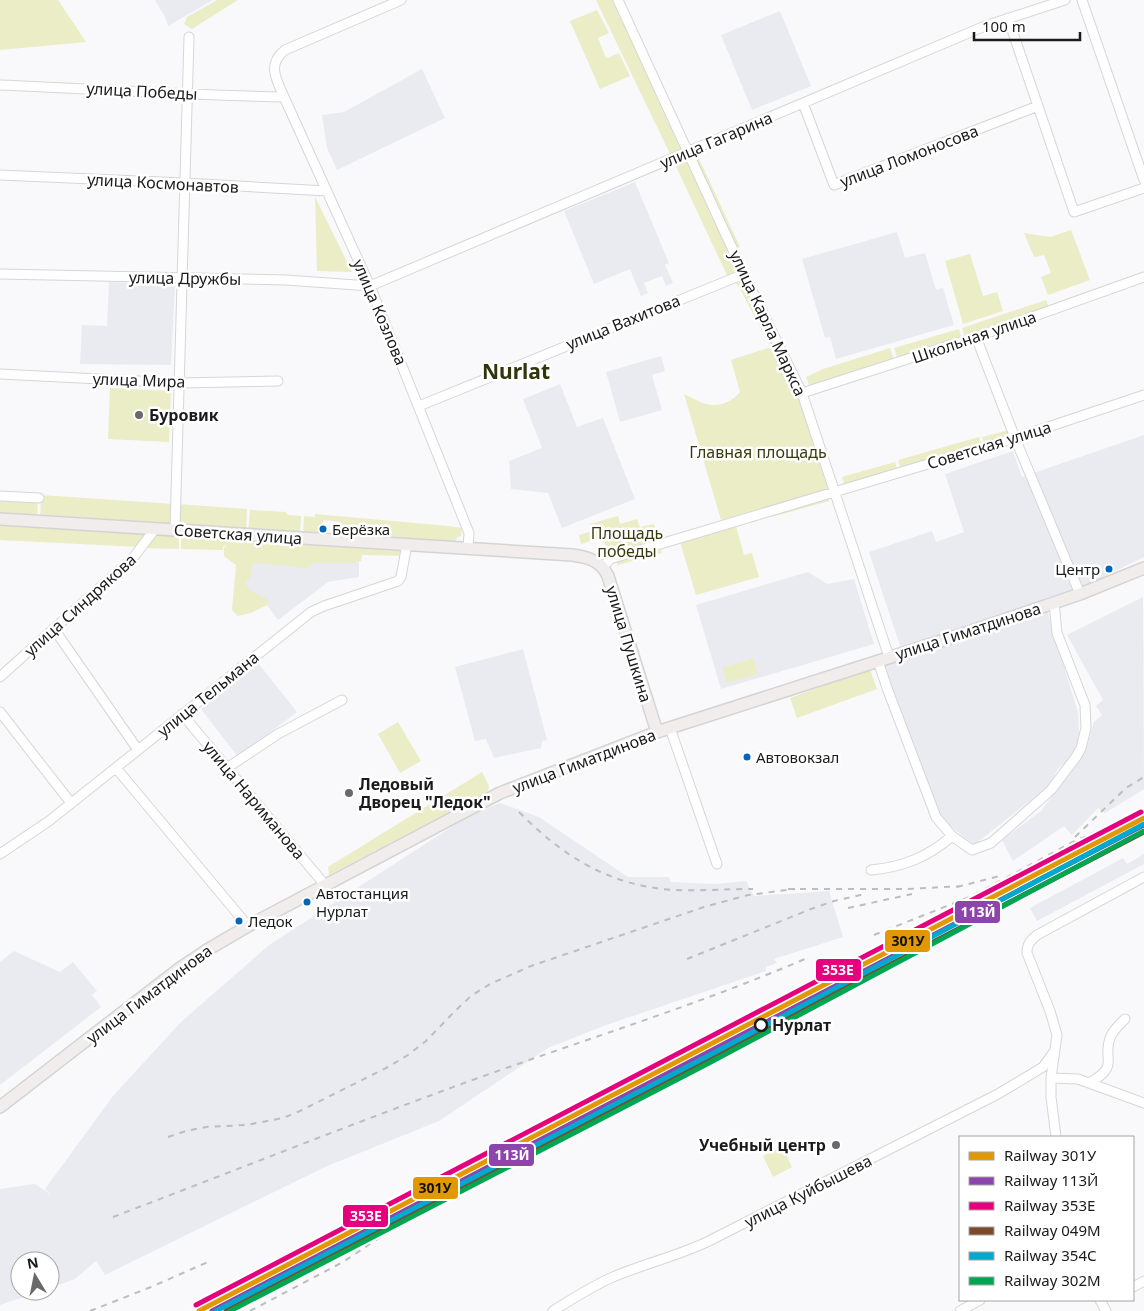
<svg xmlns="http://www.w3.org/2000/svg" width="1144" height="1311" font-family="'Noto Sans',sans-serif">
<rect width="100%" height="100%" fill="#f9f9fb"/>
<path fill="#eaebf1" d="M155 0H213L168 26 165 17Z
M780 11 811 86 752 110 721 35Z
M422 69 445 118 337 170 327 148 322 115 344 112Z
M635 182 669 263 665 265 673 283 666 286 662 276 644 283 648 293 641 296 630 269 594 284 564 211Z
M897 232 905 258 925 253 936 290 943 288 954 325 836 359 830 337 825 338 802 259Z
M109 282 175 285 171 365 80 364 82 325 107 326Z
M661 356 665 371 652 375 662 410 620 422 606 372Z
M560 384 577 427 603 418 635 499 562 528 548 493 511 489 509 461 542 448 523 399Z
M1144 435V557L1083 587 1044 599 1078 713 1080 749 1057 770 1051 784 974 845 939 817 884 666 904 658 869 552 932 531 936 542 964 532 945 474 1013 451 1022 477Z
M238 555 359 562V577L328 582 278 620 261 597 236 596Z
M808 572 827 584 854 579 874 644 721 689 696 605Z
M1143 597 1144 789 1105 813 1098 808 1072 835 1064 826 1013 861 1002 840 1041 811 1085 752 1094 722 1102 715 1096 706 1103 700 1067 635Z
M523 649 547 740 542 741 541 748 494 758 486 739 475 741 455 667Z
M258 663 297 712 238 757 201 709Z
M500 803 539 817 628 877H669L671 882 715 884 746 881 754 896 829 891 843 937 774 959 777 963 766 967V971L606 1025 548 1048 439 1121 325 1167 105 1275 96 1261 75 1279 50 1288V1261H20V1291H42L0 1305V1189L35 1184 51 1195 45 1189 113 1096 181 1022 269 945 470 815Z
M1144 854V864L1037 921 1030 908 1123 858 1127 864Z
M14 951 60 972 73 962 97 991 92 995 101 1007 0 1085V962Z"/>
<path fill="#eaedc5" d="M0 0H58L86 42 0 50Z
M217 0H238L192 29 184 24 187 17Z
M596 0H615L685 150 671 156Z
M597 10 609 33 598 38 605 56 608 58 619 53 630 76 600 89 570 21Z
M696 152 740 247 734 249 691 154Z
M687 154 741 272 728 277 726 273 673 160Z
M315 197 352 272 317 271Z
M1071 230 1090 280 1048 295 1041 277 1051 273 1044 255 1034 257 1024 233 1050 237Z
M970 254 983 296 997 292 1003 311 963 324 945 261Z
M743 275 794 379 789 382 798 396 828 489 721 520 684 394C699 401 710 410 727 402 733 399 736 397 740 392L731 360 771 347 739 287 733 280Z
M1046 300 1049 307 965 338 962 328Z
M959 329 962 339 898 360 894 348Z
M890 348 894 360 810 388 806 377 823 369Z
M110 388 171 391 169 442 108 439Z
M1009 430 1012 437 985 445 982 437Z
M979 437 982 446 901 470 898 460Z
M895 462 898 471 845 487 842 477Z
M41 495 174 504 173 528 40 520Z
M830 496 829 501 772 517 767 515Z
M0 497 38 499 37 520 0 517Z
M177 504 247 509 246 533 176 529Z
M250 510 286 512 288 515 301 516 300 534 248 533Z
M315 514 448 526 462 528 461 536 457 537 455 544 337 535 340 532V522L323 520 322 529 319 536 303 535 304 516 315 517Z
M618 516 620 524 637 519 640 527 654 524 662 553 618 565 601 538 581 544 579 535 592 531 590 524Z
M0 520 152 530 140 547 0 540Z
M736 526 744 555 752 553 759 577 696 595 680 542Z
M154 530 179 532V549L143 548Z
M181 532 406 546 404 556 362 555 361 561 353 563H315C307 565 310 572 299 567L253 563 250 579 245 581V584L251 591 266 598 269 604 251 613 238 616 232 610 236 565 224 556V548L227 544 223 547V550L181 549Z
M753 658 758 674 727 683 722 668Z
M870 669 877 689 797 718 790 698Z
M398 722 421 761 400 773 378 734Z
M482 772 489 786 488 792 329 875 328 867Z
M782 1146 792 1167 773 1177 763 1156Z"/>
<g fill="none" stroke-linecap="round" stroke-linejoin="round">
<defs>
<path id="minor" d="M401 0 285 50C267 64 276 79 284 97L370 286 469 533 468 548
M618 0 744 274 802 393 889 657
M1082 0 1144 180
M1008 18 1074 212 1144 188
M0 85C95 89 189 95 284 97
M803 103 834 185 1038 106
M0 175 185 183 327 191
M0 274 286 280 370 286
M370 286 985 26 1065 0
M976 337 1015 438 1080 594
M0 374 179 383 278 381
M802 393 976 337 1144 277
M419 406 744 274
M0 496 39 498
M175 530 189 37
M603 567 610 559 1015 438 1144 395
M54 629 138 750
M878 661 887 688 936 817 952 836 972 850 991 843 1051 790 1076 757 1081 748 1086 728 1085 705 1057 633 1054 602
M0 677 133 558 155 529
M0 712 71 803
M182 714 325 885
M670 728 717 864
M116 768 248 926
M227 768 278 734 342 700
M0 854 49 821 311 612 324 606 398 581 401 577 407 544
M871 870C903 867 928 857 952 836
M1051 1078 1078 1079 1144 1103
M1091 1082C1120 1065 1102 1059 1110 1038 1113 1030 1119 1025 1125 1019
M1056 1137 1051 1097V1078L1057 1035 1050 1011 1027 953C1027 944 1030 941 1037 935L1144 877
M1133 1287 1144 1281
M1100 1300 1106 1311
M553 1311C572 1299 592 1286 613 1277 644 1264 677 1256 707 1242L998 1094 1043 1067 1053 1053
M960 1311 980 1300"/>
<path id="major" d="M0 519 572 555C588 557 601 561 608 576L657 732
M0 1107 180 968 207 950 248 926 500 793 657 732 969 632 1080 594 1144 568"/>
</defs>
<use href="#minor" stroke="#d6d6d8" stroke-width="11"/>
<use href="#major" stroke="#d4d4d4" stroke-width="14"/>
<use href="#minor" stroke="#fefefe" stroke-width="9"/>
<use href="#major" stroke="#f2eded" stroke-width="11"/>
<path stroke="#bdbdbe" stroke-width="2" stroke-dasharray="6 6" stroke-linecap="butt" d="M519 812C564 857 608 885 673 890 699 891 726 889 753 889
M1075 837 1126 788 1144 777
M957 887 1000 876
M788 889H907L963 886
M848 908 912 894
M874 935 972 896 1071 843 1144 810
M908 935 979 904
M687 959 811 909 834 901 865 894
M168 1137 186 1131 206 1127 246 1125 283 1118 300 1111 388 1067 408 1055 426 1041 455 1011 471 996 490 984 531 966 704 907 748 895 795 889
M113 1217C231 1172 349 1125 467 1082 580 1041 695 1006 805 959
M90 1311 151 1287 208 1262
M250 1311 343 1262 418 1212"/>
<defs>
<path id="rail-1" d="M199 1311 1144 818"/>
<path id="rail-2" d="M212 1311 1144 825"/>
<path id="rail-3" d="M196 1305 1141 812"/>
<path id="rail-4" d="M226 1311 1144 832"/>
<path id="rail-5" d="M216 1311 706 1057 1144 824"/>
<path id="rail-6" d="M230 1311 709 1063 1144 831"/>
</defs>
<use href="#rail-1" stroke="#fff" stroke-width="9"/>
<use href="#rail-2" stroke="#fff" stroke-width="9"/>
<use href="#rail-3" stroke="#fff" stroke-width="9"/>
<use href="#rail-4" stroke="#fff" stroke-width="9"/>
<use href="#rail-5" stroke="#fff" stroke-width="9"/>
<use href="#rail-6" stroke="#fff" stroke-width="9"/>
<use href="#rail-1" stroke="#e19803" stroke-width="5"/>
<use href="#rail-2" stroke="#8e44ad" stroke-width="5"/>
<use href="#rail-3" stroke="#e5007d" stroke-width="5"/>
<use href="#rail-4" stroke="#7a4b2a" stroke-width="5"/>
<use href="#rail-5" stroke="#00a9ce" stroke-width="5"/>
<use href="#rail-6" stroke="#00a651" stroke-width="5"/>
</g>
<g fill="#69696a" stroke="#fff" stroke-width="2">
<circle cx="139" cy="415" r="5"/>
<circle cx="349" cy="793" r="5"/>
<circle cx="836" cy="1145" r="5"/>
</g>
<g fill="#0065bd" stroke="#fff" stroke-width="2">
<circle cx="323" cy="529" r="4.5"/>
<circle cx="1109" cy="569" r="4.5"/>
<circle cx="747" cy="757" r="4.5"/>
<circle cx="307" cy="902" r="4.5"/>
<circle cx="239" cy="921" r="4.5"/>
</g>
<circle fill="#fff" stroke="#1b1b1c" stroke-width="2.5" cx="761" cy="1025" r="6"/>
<g text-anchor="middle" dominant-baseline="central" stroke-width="5" stroke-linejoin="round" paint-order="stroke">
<g font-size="15" fill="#1b1b1c" stroke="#fff" text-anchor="start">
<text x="332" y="529">Берёзка</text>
<text x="1100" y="569" text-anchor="end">Центр</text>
<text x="756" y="757">Автовокзал</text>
<text x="316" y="893">Автостанция<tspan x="316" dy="18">Нурлат</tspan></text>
<text x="248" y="921">Ледок</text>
</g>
<g font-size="16" fill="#1b1b1c" stroke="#fff">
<text transform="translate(142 91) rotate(3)">улица Победы</text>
<text transform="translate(716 140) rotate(-23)">улица Гагарина</text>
<text transform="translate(909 156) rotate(-21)">улица Ломоносова</text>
<text transform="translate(163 183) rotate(3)">улица Космонавтов</text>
<text transform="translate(185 278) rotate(1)">улица Дружбы</text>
<text transform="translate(380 312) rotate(67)">улица Козлова</text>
<text transform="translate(623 322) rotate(-22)">улица Вахитова</text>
<text transform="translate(768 323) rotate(65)">улица Карла Маркса</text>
<text transform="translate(974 337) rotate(-19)">Школьная улица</text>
<text transform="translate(139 380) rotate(2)">улица Мира</text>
<text transform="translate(989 445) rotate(-17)">Советская улица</text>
<text transform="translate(238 534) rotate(4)">Советская улица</text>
<text transform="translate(80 605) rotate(-42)">улица Синдрякова</text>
<text transform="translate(968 631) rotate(-18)">улица Гиматдинова</text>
<text transform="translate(629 644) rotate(73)">улица Пушкина</text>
<text transform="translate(208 694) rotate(-39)">улица Тельмана</text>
<text transform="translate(584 761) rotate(-21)">улица Гиматдинова</text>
<text transform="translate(254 800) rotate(50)">улица Нариманова</text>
<text transform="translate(149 994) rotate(-37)">улица Гиматдинова</text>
<text transform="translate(808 1191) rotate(-27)">улица Куйбышева</text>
</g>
<g font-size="16" font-weight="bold" fill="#1b1b1c" stroke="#fff" text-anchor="start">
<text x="149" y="415">Буровик</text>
<text x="359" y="784">Ледовый<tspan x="359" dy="18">Дворец "Ледок"</tspan></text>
<text x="826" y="1145" text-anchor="end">Учебный центр</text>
</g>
<g font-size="16" fill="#393b0e" stroke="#fff">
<text x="758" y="452">Главная площадь</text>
<text x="627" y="533">Площадь<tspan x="627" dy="18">победы</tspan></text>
</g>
<g font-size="16" font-weight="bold" fill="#1b1b1c" stroke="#fff" text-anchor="start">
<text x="772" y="1025">Нурлат</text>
</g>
<g font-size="21" font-weight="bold" fill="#32340b" stroke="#fff">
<text x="516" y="371">Nurlat</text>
</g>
</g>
<g stroke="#fff" stroke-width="2">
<rect x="954" y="900" width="47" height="24" rx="5" fill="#8e44ad"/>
<rect x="884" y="929" width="47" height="24" rx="5" fill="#e19803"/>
<rect x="815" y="958" width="47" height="24" rx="5" fill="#e5007d"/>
<rect x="488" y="1143" width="47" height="24" rx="5" fill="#8e44ad"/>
<rect x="412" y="1176" width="47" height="24" rx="5" fill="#e19803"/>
<rect x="342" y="1204" width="47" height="24" rx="5" fill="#e5007d"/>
</g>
<g font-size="14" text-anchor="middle" font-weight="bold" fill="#fff">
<text x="978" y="917">113Й</text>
<text x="838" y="975">353Е</text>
<text x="512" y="1160">113Й</text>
<text x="366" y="1221">353Е</text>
</g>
<g font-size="14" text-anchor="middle" font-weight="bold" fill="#111">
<text x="908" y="946">301У</text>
<text x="435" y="1193">301У</text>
</g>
<rect x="959" y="1136" width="175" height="165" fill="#ffffff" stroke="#a4a4a4"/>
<rect x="969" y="1152" width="25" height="8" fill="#e19803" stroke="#a4a4a4"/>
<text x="1004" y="1161" font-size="15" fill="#1b1b1c">Railway 301У</text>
<rect x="969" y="1177" width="25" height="8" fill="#8e44ad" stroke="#a4a4a4"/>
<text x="1004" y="1186" font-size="15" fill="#1b1b1c">Railway 113Й</text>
<rect x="969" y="1202" width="25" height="8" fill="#e5007d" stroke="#a4a4a4"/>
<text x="1004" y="1211" font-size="15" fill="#1b1b1c">Railway 353Е</text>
<rect x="969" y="1227" width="25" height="8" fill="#7a4b2a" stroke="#a4a4a4"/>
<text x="1004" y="1236" font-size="15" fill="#1b1b1c">Railway 049М</text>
<rect x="969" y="1252" width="25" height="8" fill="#00a9ce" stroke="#a4a4a4"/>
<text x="1004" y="1261" font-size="15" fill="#1b1b1c">Railway 354С</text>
<rect x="969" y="1277" width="25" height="8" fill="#00a651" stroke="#a4a4a4"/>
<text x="1004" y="1286" font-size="15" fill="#1b1b1c">Railway 302М</text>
<g transform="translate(35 1276) rotate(350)"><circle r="24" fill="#ffffff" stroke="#a4a4a4"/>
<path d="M0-4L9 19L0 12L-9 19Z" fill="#69696a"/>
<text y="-8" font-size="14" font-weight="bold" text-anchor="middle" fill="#1b1b1c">N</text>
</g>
<path d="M974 32v8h106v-8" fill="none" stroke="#1b1b1c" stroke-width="2.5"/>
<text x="982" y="32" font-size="15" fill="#1b1b1c" stroke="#ffffff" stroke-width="4" paint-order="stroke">100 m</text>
</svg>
